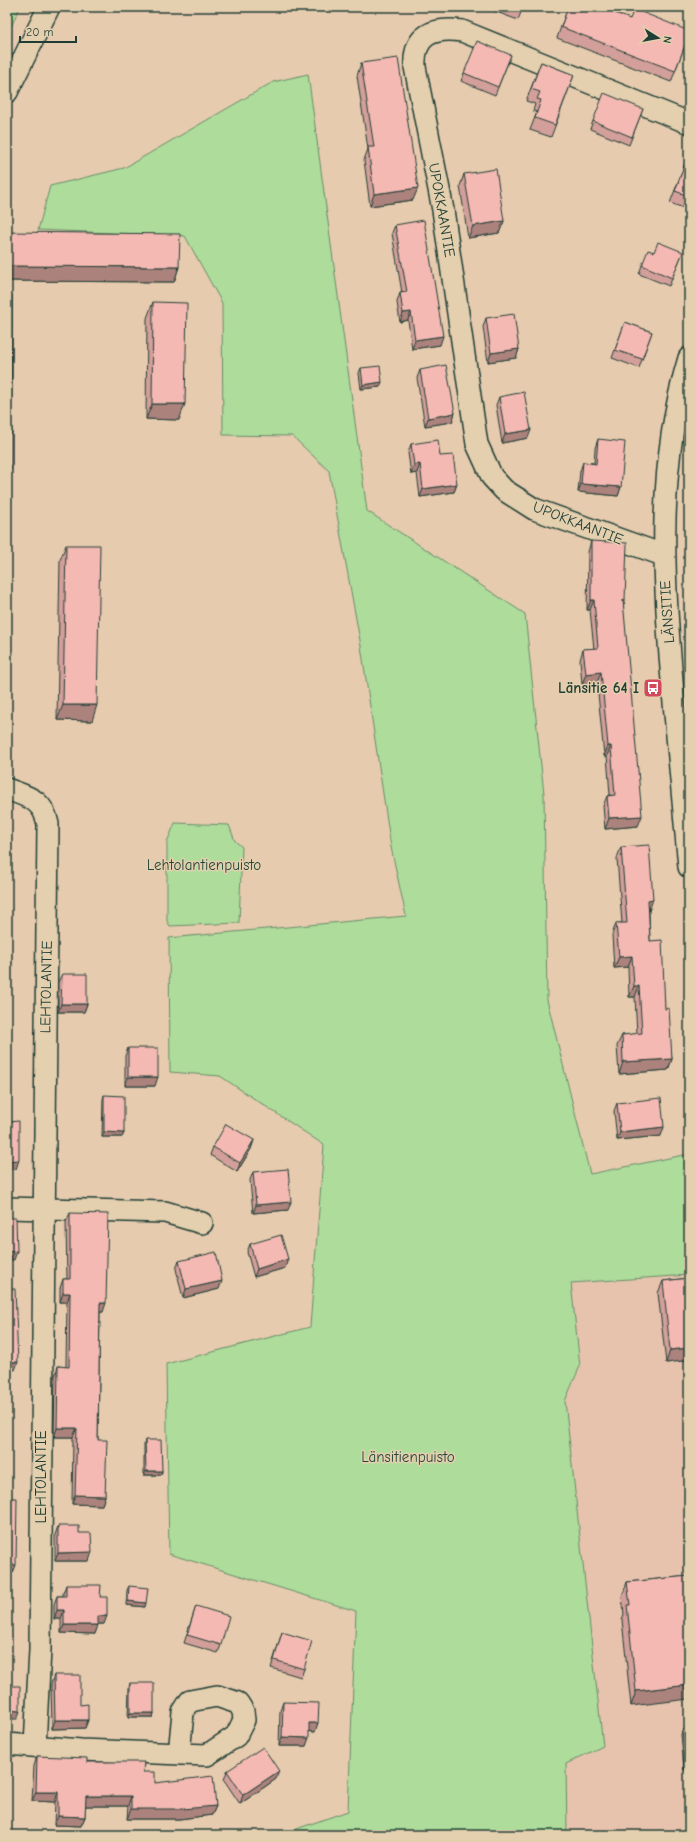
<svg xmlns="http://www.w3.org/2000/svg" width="696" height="1842" font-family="'Comic Neue',sans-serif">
<rect width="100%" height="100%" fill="#e7cbaf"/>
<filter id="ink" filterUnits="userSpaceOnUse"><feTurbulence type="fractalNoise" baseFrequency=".025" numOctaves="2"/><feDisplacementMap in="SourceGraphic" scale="8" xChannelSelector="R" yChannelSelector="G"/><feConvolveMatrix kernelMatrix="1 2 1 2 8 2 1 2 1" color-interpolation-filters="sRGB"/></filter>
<g filter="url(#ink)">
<path fill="#e7c3ae" d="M689 1275V1835H567L565 1401 580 1366 571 1283Z"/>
<path fill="#aedc9b" stroke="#668c68" d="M7 7H20L7 36Z
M308 74 367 511 525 614 544 794 547 1000 590 1174 689 1154V1275L571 1283 580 1366 565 1401 603 1746 566 1764 567 1835H279L348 1811 356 1611 169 1554 166 1364 310 1327 324 1145 220 1076 170 1072 169 938 406 916 391 847 361 646 329 471 292 436 223 435 222 303 185 236 38 230 50 186 124 168 273 82Z
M175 823 229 825 235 841 242 847 239 923 170 926 167 921V842Z"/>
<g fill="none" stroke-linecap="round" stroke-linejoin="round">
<defs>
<path id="minor" d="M7 92 49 7
M689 358C656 468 663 579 673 692 678 750 684 809 689 867
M663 555 534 509 504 490 492 477 477 444 443 210 415 67C413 35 433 27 462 31L689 123
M7 789C28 797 43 799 48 824L40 1650 35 1745
M7 1208 165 1212 202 1223
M7 1744 81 1750 207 1755 236 1736 244 1720 243 1711 238 1703 217 1696 190 1701 183 1712 179 1754"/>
</defs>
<use href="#minor" stroke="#1f3d34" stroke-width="24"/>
<use href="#minor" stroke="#e4cfae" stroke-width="21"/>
</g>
<path fill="#d39f9a" stroke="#1f3d34" d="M483 7H523L518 20Z
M568 7 630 19 689 35 671 82 557 38Z
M511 55 495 95 461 81 464 73Z
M541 62 574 75 551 137 530 130 537 112 533 111 535 104 526 101Z
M361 63 413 200 370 206 364 160 368 149 357 76Z
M643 109 629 145 590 129 593 121Z
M689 153V210L670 203Z
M464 174 504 221 499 233 468 238 460 186Z
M395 225 440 345 412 349 408 320 400 322 397 302 400 293H402L392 233Z
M8 232 179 267 174 282 7 281V235Z
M654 252H683L669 286 639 274 642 265Z
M153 302 179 420 146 419 147 318Z
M486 318 519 349 516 358 488 362 483 327Z
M625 322 652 332 639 368 612 358Z
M361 368 380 387 361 389 359 373Z
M420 370 455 413 452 422 425 426 417 378Z
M499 397 528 438 502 443 496 405Z
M598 439 621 487 618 496 578 492 580 471 583 462 594 463 595 448Z
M411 444 440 456 457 484 454 492 420 497 417 473 411 474 408 453Z
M591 541 625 600 623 606 638 826 605 829 603 806 607 796 610 795 607 756H604L597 683 582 684 580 660 583 649H594L590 610H587L588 552Z
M66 545 92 721 57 720 60 560Z
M621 847 649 911 650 941 665 1009 672 1059 668 1070 619 1074 617 1046 622 1035 637 1034 635 997H629L628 967 614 968 612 935 616 923H622L617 858Z
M62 974 87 1004 84 1012H58V982Z
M128 1048 155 1086H125V1056Z
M104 1095 124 1133 122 1137H102L103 1099Z
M617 1103 661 1136 617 1140 614 1111Z
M254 1140 251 1149 237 1172 210 1155 213 1147Z
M253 1172 288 1210 253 1213 250 1180Z
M70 1213 103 1312H100L98 1440 105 1496 102 1505 72 1504 73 1437H54L55 1376 58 1366 66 1367 67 1302H60V1288L63 1279H67L66 1222Z
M250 1244 285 1268 254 1277 247 1252Z
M179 1261 219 1289 183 1298 176 1269Z
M689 1278V1360L666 1363 658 1293 663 1281Z
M145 1440 162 1471 161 1475H144V1445Z
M58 1526 79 1533 89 1561H55V1535Z
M689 1576 631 1706 622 1620 624 1614 622 1597 627 1582Z
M66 1585 100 1597 104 1624H98L95 1634 61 1633V1619H54V1604L57 1596H63V1593Z
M129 1586 145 1607 126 1605 127 1590Z
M196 1606 221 1645 218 1653 184 1643Z
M282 1632 304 1669 301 1677 271 1668Z
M54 1675 88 1720 85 1728 52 1729 51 1684Z
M130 1683 154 1713 153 1717H128L129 1688Z
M283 1702 315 1732 309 1731 306 1746H279L280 1711Z
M689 1726V1769L684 1770 681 1735 682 1731Z
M37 1756 87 1762 143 1772 155 1783 216 1806 212 1815 179 1819H127L128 1806H85V1817L81 1826 54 1825 55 1802 32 1801 34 1766Z
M227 1771 276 1779 240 1804 224 1780Z"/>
<path fill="#ac827d" stroke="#1f3d34" d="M418 188 413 200 370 206 374 194Z
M504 221 499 233 468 238 473 226Z
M8 266 179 267 174 282 7 281V268Z
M411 312 408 320 400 322 403 313Z
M443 336 440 345 412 349 415 340Z
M519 349 516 358 488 362 491 353Z
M382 382 380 387 361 389 363 385Z
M152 404H185L179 420 146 419Z
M455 413 452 422 425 426 428 418Z
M531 430 528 438 502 443 505 434Z
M420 464 417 473 411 474 414 465Z
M7 469H11L7 479Z
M457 484 454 492 420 497 423 489Z
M581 484 621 487 618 496 578 492Z
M591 600H594L590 610H587Z
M623 600H625L622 611Z
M601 672 597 683 582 684 586 674Z
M63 705H97L92 721 57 720Z
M608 746H611L607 756H604Z
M642 816 638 826 605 829 609 818Z
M653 899 649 911H644L648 900Z
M632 956 628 967 614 968 619 957Z
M634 986H639L635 997H629Z
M61 1004H87L84 1012H58Z
M672 1059 668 1070 619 1074 623 1062Z
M128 1077H158L155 1086H125Z
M664 1127 661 1136 617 1140 620 1132Z
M104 1132 124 1133 122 1137H102Z
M254 1140 251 1149 237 1172 240 1163Z
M19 1160 16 1169H7V1161Z
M291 1202 288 1210 253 1213 256 1205Z
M17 1251 14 1260H7V1252Z
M288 1259 285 1268 254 1277 257 1269Z
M222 1281 219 1289 183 1298 186 1289Z
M63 1293H70L67 1302H60Z
M100 1303H106L103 1312H96Z
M689 1348V1360L666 1363 670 1350Z
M7 1362H18L15 1370H7Z
M57 1428H77L73 1437H54Z
M146 1471H162L161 1475H144Z
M75 1495 105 1496 102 1505 72 1504Z
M92 1552 89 1561H55L58 1553Z
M7 1565H16L13 1573H7Z
M128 1601 146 1603 145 1607 126 1605Z
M57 1610H64L61 1619H54Z
M98 1616H107L104 1624H95Z
M64 1625H98L95 1634 61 1633Z
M689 1685V1699L631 1706 636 1691Z
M7 1710 20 1711 17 1719H7Z
M130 1713H154L153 1717H128Z
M55 1720H88L85 1728 52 1729Z
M309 1723H318L315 1732 306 1731Z
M282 1737 309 1738 306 1746H279Z
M686 1765H689V1769L684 1770Z
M279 1771 276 1779 240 1804 243 1795Z
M36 1792H58L55 1802 32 1801Z
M86 1796H131L128 1806H82Z
M216 1806 212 1815 179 1819H127L131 1809Z
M58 1816 85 1817 81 1826 54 1825Z"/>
<path fill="#f5b9b3" stroke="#1f3d34" d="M508 7H523L521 12Z
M568 7H600L630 19 634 9 689 31V35L675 71 561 27Z
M477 41 511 55 498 87 464 73Z
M398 58 418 188 374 194 368 147H374L361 63Z
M541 62 574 75 555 125 535 118 541 100 537 99 540 92 531 89Z
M604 93 643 109 632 137 593 121Z
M689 153V196L675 191Z
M496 169 504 221 473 226 464 174Z
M424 220 443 336 415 340 411 312 403 313 400 293 407 292 395 225Z
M8 232 180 234 179 267 8 266Z
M658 242 683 252 672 278 642 265 648 250 654 252Z
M7 295H12L11 469H7Z
M153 302 187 303 185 404H152Z
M514 314 519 349 491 353 486 318Z
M625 322 652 332 642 359 615 350Z
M446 365 455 413 428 418 420 370Z
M380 366 382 382 363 385 361 368Z
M524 392 531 430 505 434 499 397Z
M598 439 625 442 621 487 581 484 583 462 596 464Z
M438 440 440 456 453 455 457 484 423 489 420 464 414 465 411 444Z
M591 541 627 543 625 600H623L642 816 609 818 607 796 615 795 611 746H608L601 672 586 674 583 649 598 648 594 600H591Z
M66 545H100L97 705H63Z
M649 845 653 899 648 900 650 941 662 940 665 1009 669 1008 672 1059 623 1062 622 1035 642 1033 639 986H634L632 956 619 957 616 923H627L621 847Z
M62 974H87V1004H61Z
M128 1048H158V1077H128Z
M104 1095 124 1096V1133L104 1132Z
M661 1098 664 1127 620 1132 617 1103Z
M19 1121V1160L7 1161V1122Z
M226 1124 254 1140 240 1163 213 1147Z
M288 1169 291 1202 256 1205 253 1172Z
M70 1213 108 1214 106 1303H100L98 1440H107L105 1496 75 1495 77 1428H57L58 1366 69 1367 70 1293H63V1279H70Z
M7 1218H16L17 1251 7 1252Z
M281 1235 288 1259 257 1269 250 1244Z
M216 1252 222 1281 186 1289 179 1261Z
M689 1278V1348L670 1350 663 1281Z
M7 1289H15L18 1362H7Z
M145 1440H161L162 1471H146Z
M7 1498H17L16 1565H7Z
M58 1526H79V1533H91L92 1552 58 1553Z
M689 1576V1685L636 1691 627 1605H630L627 1582Z
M66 1585H101L100 1597H107V1616H98V1625H64V1610H57V1596H66Z
M129 1586 148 1588 146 1603 128 1601Z
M196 1606 229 1616 221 1645 187 1635Z
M282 1632 312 1641 304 1669 274 1660Z
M54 1675H80V1705L88 1704V1720H55Z
M130 1683H154V1713H130Z
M7 1686H20V1711L7 1710Z
M283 1702 319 1703 318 1723H309V1738L282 1737Z
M689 1726V1765H686L682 1731Z
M263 1747 279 1771 243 1795 227 1771Z
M37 1756 87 1758V1762H144L143 1772H155V1783L213 1776 216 1806 182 1809H131V1796H86L85 1817 58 1816V1792H36Z"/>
</g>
<defs>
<symbol id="bus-square" viewBox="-11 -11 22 22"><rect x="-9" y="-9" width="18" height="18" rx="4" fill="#d1495b" stroke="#e4cfae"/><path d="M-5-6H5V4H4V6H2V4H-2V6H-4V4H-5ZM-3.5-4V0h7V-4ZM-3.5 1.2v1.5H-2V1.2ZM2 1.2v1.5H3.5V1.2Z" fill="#fff"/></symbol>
</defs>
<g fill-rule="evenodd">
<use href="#bus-square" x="642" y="677" width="22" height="22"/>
</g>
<g text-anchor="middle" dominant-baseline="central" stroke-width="3" stroke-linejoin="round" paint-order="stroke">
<g font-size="15" fill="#1f3d34" stroke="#e4cfae">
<text transform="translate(442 210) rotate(80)">UPOKKAANTIE</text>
<text transform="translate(578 523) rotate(21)">UPOKKAANTIE</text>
<text transform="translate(667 612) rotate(-94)">LÄNSITIE</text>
<text transform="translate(46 987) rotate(-89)">LEHTOLANTIE</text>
<text transform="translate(41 1477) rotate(-90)">LEHTOLANTIE</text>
</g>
<g font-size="15" font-weight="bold" fill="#1f3d34" stroke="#e4cfae" text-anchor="end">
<text x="639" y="688">Länsitie 64 I</text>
</g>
<g font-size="15" fill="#264539" stroke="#e4cfae">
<text x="204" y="865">Lehtolantienpuisto</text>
<text x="408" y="1457">Länsitienpuisto</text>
</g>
</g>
<rect width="696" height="1842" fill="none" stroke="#e4cfae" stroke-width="24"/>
<rect x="12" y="12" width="672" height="1818" fill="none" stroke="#1f3d34" stroke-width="1.5" filter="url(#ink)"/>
<g transform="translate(658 38) rotate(101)" stroke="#e4cfae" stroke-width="3" paint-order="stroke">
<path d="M0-3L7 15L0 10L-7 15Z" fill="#1f3d34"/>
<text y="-6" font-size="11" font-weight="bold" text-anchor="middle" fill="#1f3d34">N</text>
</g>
<path d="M20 36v6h56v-6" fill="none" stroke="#1f3d34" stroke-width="2"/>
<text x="26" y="36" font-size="12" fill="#1f3d34" stroke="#e4cfae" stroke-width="3" paint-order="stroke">20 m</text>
</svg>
